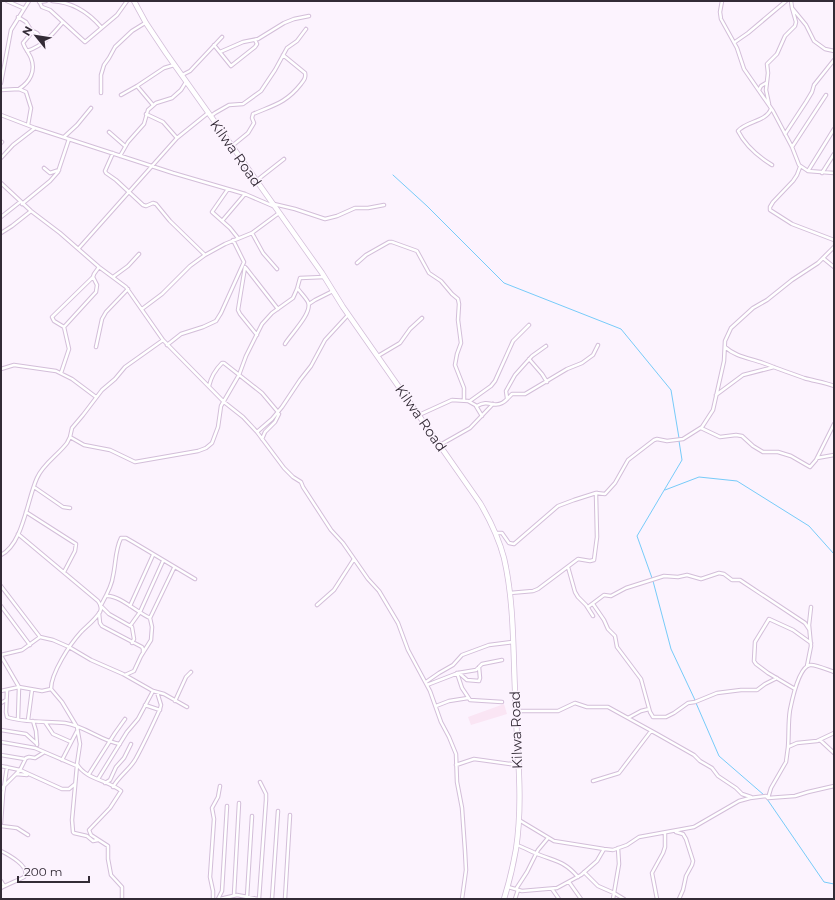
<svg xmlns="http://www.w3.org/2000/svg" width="835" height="900" font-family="Montserrat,sans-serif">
<rect width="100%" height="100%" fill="#fcf3fe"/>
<path fill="#fae5f4" d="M504 704 507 714 471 725 468 717Z"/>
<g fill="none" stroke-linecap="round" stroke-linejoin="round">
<path stroke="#77cbf9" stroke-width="1" d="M393 175 427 206 504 283 621 329 671 390 679 438
M665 490 699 477 737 481 809 526 834 554
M652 578 637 536 682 460 679 441
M653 581 671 649 695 700
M696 703 719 756 764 795
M767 799 824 882 834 884"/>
<defs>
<path id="minor" d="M7 1 23 8
M39 1 42 7 50 10 85 42 117 15 127 1
M52 1C71 2 88 12 101 27
M722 1 720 12 721 19 737 48 744 69 773 111 792 147 799 165 808 171 834 173
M791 1 792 8 806 25 814 41 825 49 834 51
M39 2 46 1
M18 17 26 22 31 30 37 33 44 42
M735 42 748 33 786 1
M214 45 231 66 255 47 257 44 255 40
M27 51C43 46 53 34 63 22
M220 52 243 42 258 39 284 23 294 19 309 16
M182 75 190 71 222 37
M1 83 11 30 29 1
M137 86 153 105
M19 89C30 82 36 71 31 58 29 53 25 49 23 43L33 31
M1 90 19 89 26 92 31 108 28 125
M759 90 761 86 766 83
M101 93V75L104 65 109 58 115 47 132 31 145 23
M121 95 137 86 164 68 174 65
M769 104 766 90 768 73 767 64 777 54 785 36 795 26 796 22 792 8
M771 109C766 122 746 121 738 131 745 145 759 157 772 165
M146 114 163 122 177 138
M1 115 35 128
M211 116 215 113 229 105 243 104 261 91 275 70 287 48 297 41 306 29
M109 132 125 146
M785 134 806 102 812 92 814 85 834 60
M64 137 77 125 91 108
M1 143 2 142
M232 146 248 133 254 123 252 118 253 114C274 105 286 103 301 84 304 80 306 78 305 73L283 55
M792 147 826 95
M113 153 105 171 106 173 116 180 143 205 146 206 153 203 156 204 170 221 205 255
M120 156 128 142 144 124 148 110 156 103 172 98 181 90 186 82
M1 158 13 145 35 128 173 173 245 194 273 206
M800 167 797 175 793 181 773 202 770 207V210L792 224 834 240
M44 168 50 173 59 170
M808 171 834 129
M822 173 834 154
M256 181 284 159
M1 183 31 211 60 233 99 267 126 287 163 340 224 402 243 417 257 432 284 468 293 477 301 482 303 487 331 530 343 543 368 579 379 591 398 623 408 650 430 691 441 722 449 737 456 754 457 782 462 808 465 851 466 870 462 899
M228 189 212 212 230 228 238 238
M22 204 50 181 58 172 69 139
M274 204 295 209 325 219 337 216 355 208H368L384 205
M1 217 20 202
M222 221 245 194
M1 233 12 226 31 211
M252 233 263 253 277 269
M79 248 177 138 208 113
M823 258 834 267
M357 263 366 255 389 242H392L417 251 429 273 441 281 452 294 458 299 459 304 458 320 461 343 457 354 455 365 464 388V400
M245 267 238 310 240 314 257 335
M246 268 278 309
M113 277 128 266 139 254
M309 304 315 300 333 291
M142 309 162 294 190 266 205 255 225 244 252 233 279 213
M64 327 54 321 52 317 93 277
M285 344C290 335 313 313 308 302 306 298 301 293 298 289
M167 345 181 334 203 327 216 321 221 313 244 262 233 240
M96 347 102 319 106 312 128 289
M725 347C736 357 749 358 763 363 776 368 790 373 804 378 814 381 824 382 834 386
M378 356 400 343 410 329 422 318
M529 359 542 374 547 382
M1 369 14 365 56 371 72 379 96 397
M61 373 69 349 64 327 96 292 97 285 93 277 94 274 99 267
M209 386C211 377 216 369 222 363H224L262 393 278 412
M716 395 743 375 774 367
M507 398 506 391 515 375 532 356 546 346
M470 401 491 386 495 381 513 341 529 325
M476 406 482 416
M419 415 452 400 468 401 477 406C489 399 493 408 502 403 506 401 509 397 512 394H525L567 369 582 363 593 355 598 345
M701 428 720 437 736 435 742 436 753 446 763 452H778L791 456 810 467 816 460 834 424
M257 432 272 419 282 407 300 380 311 366 325 340 348 315
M70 437 84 445 110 450 135 462 198 451 206 448 212 443 218 427 221 406 239 375 246 356 262 324 272 313 293 298 297 289 300 278 324 277
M262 439 265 432 275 422 279 414
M440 445 470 428 493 404
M817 458 834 455
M34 487 63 507 70 508
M26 512 76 544 75 551 64 572
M496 533H502L509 543 514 544 558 506 574 500 596 493 605 494 615 483 628 460 654 440 657 439 667 441 683 439 702 427 713 410 724 361 725 341 731 328 753 308 767 300 792 280 818 263 834 247
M18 534 98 601C101 605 102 608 100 612 95 620 87 626 81 632 70 644 51 673 51 689L62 702 77 727 80 744 77 764C86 780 109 780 121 791L110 808 89 830 91 835 108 846V859L111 875 122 887V899
M1 555C23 544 27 500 37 478 43 464 58 455 67 443L70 437 72 428 83 415 102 390 115 379 125 367 163 340
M568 567 575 592 578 597 586 605 593 616
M1 586 40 637
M510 593 533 591 538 589 578 559 590 561 594 560 597 537 596 494 597 493
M107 596C119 595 138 613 150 618L174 568
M593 604 604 620 608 629 615 636 617 647 641 679 650 712 653 717H666L674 713 688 703 695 702 717 693 741 690H757L765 684 777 678
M101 605C106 596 112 586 113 576 116 563 115 550 121 538H126L133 542 195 579
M317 605 334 590 354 559
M1 606 30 645
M130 606 153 555
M102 607 109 614 132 627 134 639 132 643
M588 607 604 595 611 596 626 588 664 576 678 577 687 575 701 579 719 573 724 574 732 580H740L805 623 809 629
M99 613 100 623 102 626 142 647 143 649V653
M130 626 140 612 163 561
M1 655 22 650 40 637 53 640 69 647 91 660 123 674 153 691 164 694 187 707
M1 656 19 687 18 719
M807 666 811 646 809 625 811 607
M457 673 462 688 470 700 502 702
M459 673 467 680 479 681 480 678 479 667
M125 675 134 671 141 656 151 640 152 627 150 618
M426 682 439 673 453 665 462 655 489 645 513 642
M427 685 458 673 476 670 482 664 502 660
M795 689 768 673 756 664 754 661 755 642 769 619 793 630 811 643
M1 691 19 687 42 691 51 689
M7 691 6 712 7 717C23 723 48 721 65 723 85 726 101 741 120 744
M175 701 186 677 191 672
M1 703 6 700
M145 705 160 710
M436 706 449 701 468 698
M516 711H558L575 703 587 707H608L657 734 694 755 700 761 712 768 718 776 736 788 742 794 751 797
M628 718 641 711 649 709
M28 720 32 690
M33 721 36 731 37 745
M45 722 53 734 71 742
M1 730 26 734 37 744
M820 740 834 753
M1 742 35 748 77 766
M788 747C789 735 788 722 790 710 792 700 799 667 810 665 815 664 828 670 834 672
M1 755 25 759
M62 760 77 731
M77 765 72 820 73 832 74 833 87 836 93 841 98 840
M456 765 474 759 518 765
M1 766 20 770 62 789H69L75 784
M16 774 27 775
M89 774 115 733 125 719
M98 779 127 732 138 719 153 691
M593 781 619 773 651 731
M105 783 110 780 116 767 124 758 131 744
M113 787C119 776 129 770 135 760 144 744 152 726 160 709L161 705 157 692
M1 789 20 770 26 758 29 757 35 758 43 753
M768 798 771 788 786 762 788 747 797 743 817 741 834 733
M519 820 554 841 604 849 613 850 627 845 639 837 694 827 739 801 750 798 766 796 768 798 795 796 808 792 834 786
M1 823 3 794 7 767
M1 826 17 828 28 835
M676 832 683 834 686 839 693 861 692 865 686 876 683 890 679 899
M517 845C525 848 532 852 540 855 558 862 565 862 578 877
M1 851C7 854 32 867 24 877 21 879 6 885 1 888
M584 872 598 886 614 893 624 899
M1 881 4 886
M569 882 581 899
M508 887 522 891 557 888 581 875 597 861 604 849
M516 889 527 872 538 850 548 838
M552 889 559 899
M234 895 239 803
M247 897 252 816
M213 899V891L210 877 214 819 212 808 218 797 220 786
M218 899 222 891 227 806
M220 899 237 895 258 899
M259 899 266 800V794L260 782
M272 899 278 811
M285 899 290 815
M515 899 518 890
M613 899 619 864 618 848
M657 899 652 873 663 853 665 847V833"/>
<path id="trunk" d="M134 1 146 23 166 53 322 273 343 307 480 503C490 520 499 539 504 558 514 601 513 648 515 691 516 743 524 797 516 849 513 866 509 883 504 899"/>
</defs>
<use href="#minor" stroke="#d3bed9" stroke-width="4.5"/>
<use href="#trunk" stroke="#d3bed9" stroke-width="6"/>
<use href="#minor" stroke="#fff" stroke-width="2.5"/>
<use href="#trunk" stroke="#fff" stroke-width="4.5"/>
</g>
<g text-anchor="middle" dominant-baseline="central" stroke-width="3" stroke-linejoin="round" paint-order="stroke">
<g font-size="14" fill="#332b36" stroke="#fcf3fe">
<text transform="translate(236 153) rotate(55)">Kilwa Road</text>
<text transform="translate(421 418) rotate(55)">Kilwa Road</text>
<text transform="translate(516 730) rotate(-92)">Kilwa Road</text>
</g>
</g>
<rect width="835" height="900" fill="none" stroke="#332b36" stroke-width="4"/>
<g transform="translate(36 36) rotate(300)" stroke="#fcf3fe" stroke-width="3" paint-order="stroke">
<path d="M0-3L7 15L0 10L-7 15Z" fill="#332b36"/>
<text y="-6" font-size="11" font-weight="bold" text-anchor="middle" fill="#332b36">N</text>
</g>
<path d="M18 876v6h71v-6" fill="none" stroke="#332b36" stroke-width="2"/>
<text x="24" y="876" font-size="12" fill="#332b36" stroke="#fcf3fe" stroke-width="3" paint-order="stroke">200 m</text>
</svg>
